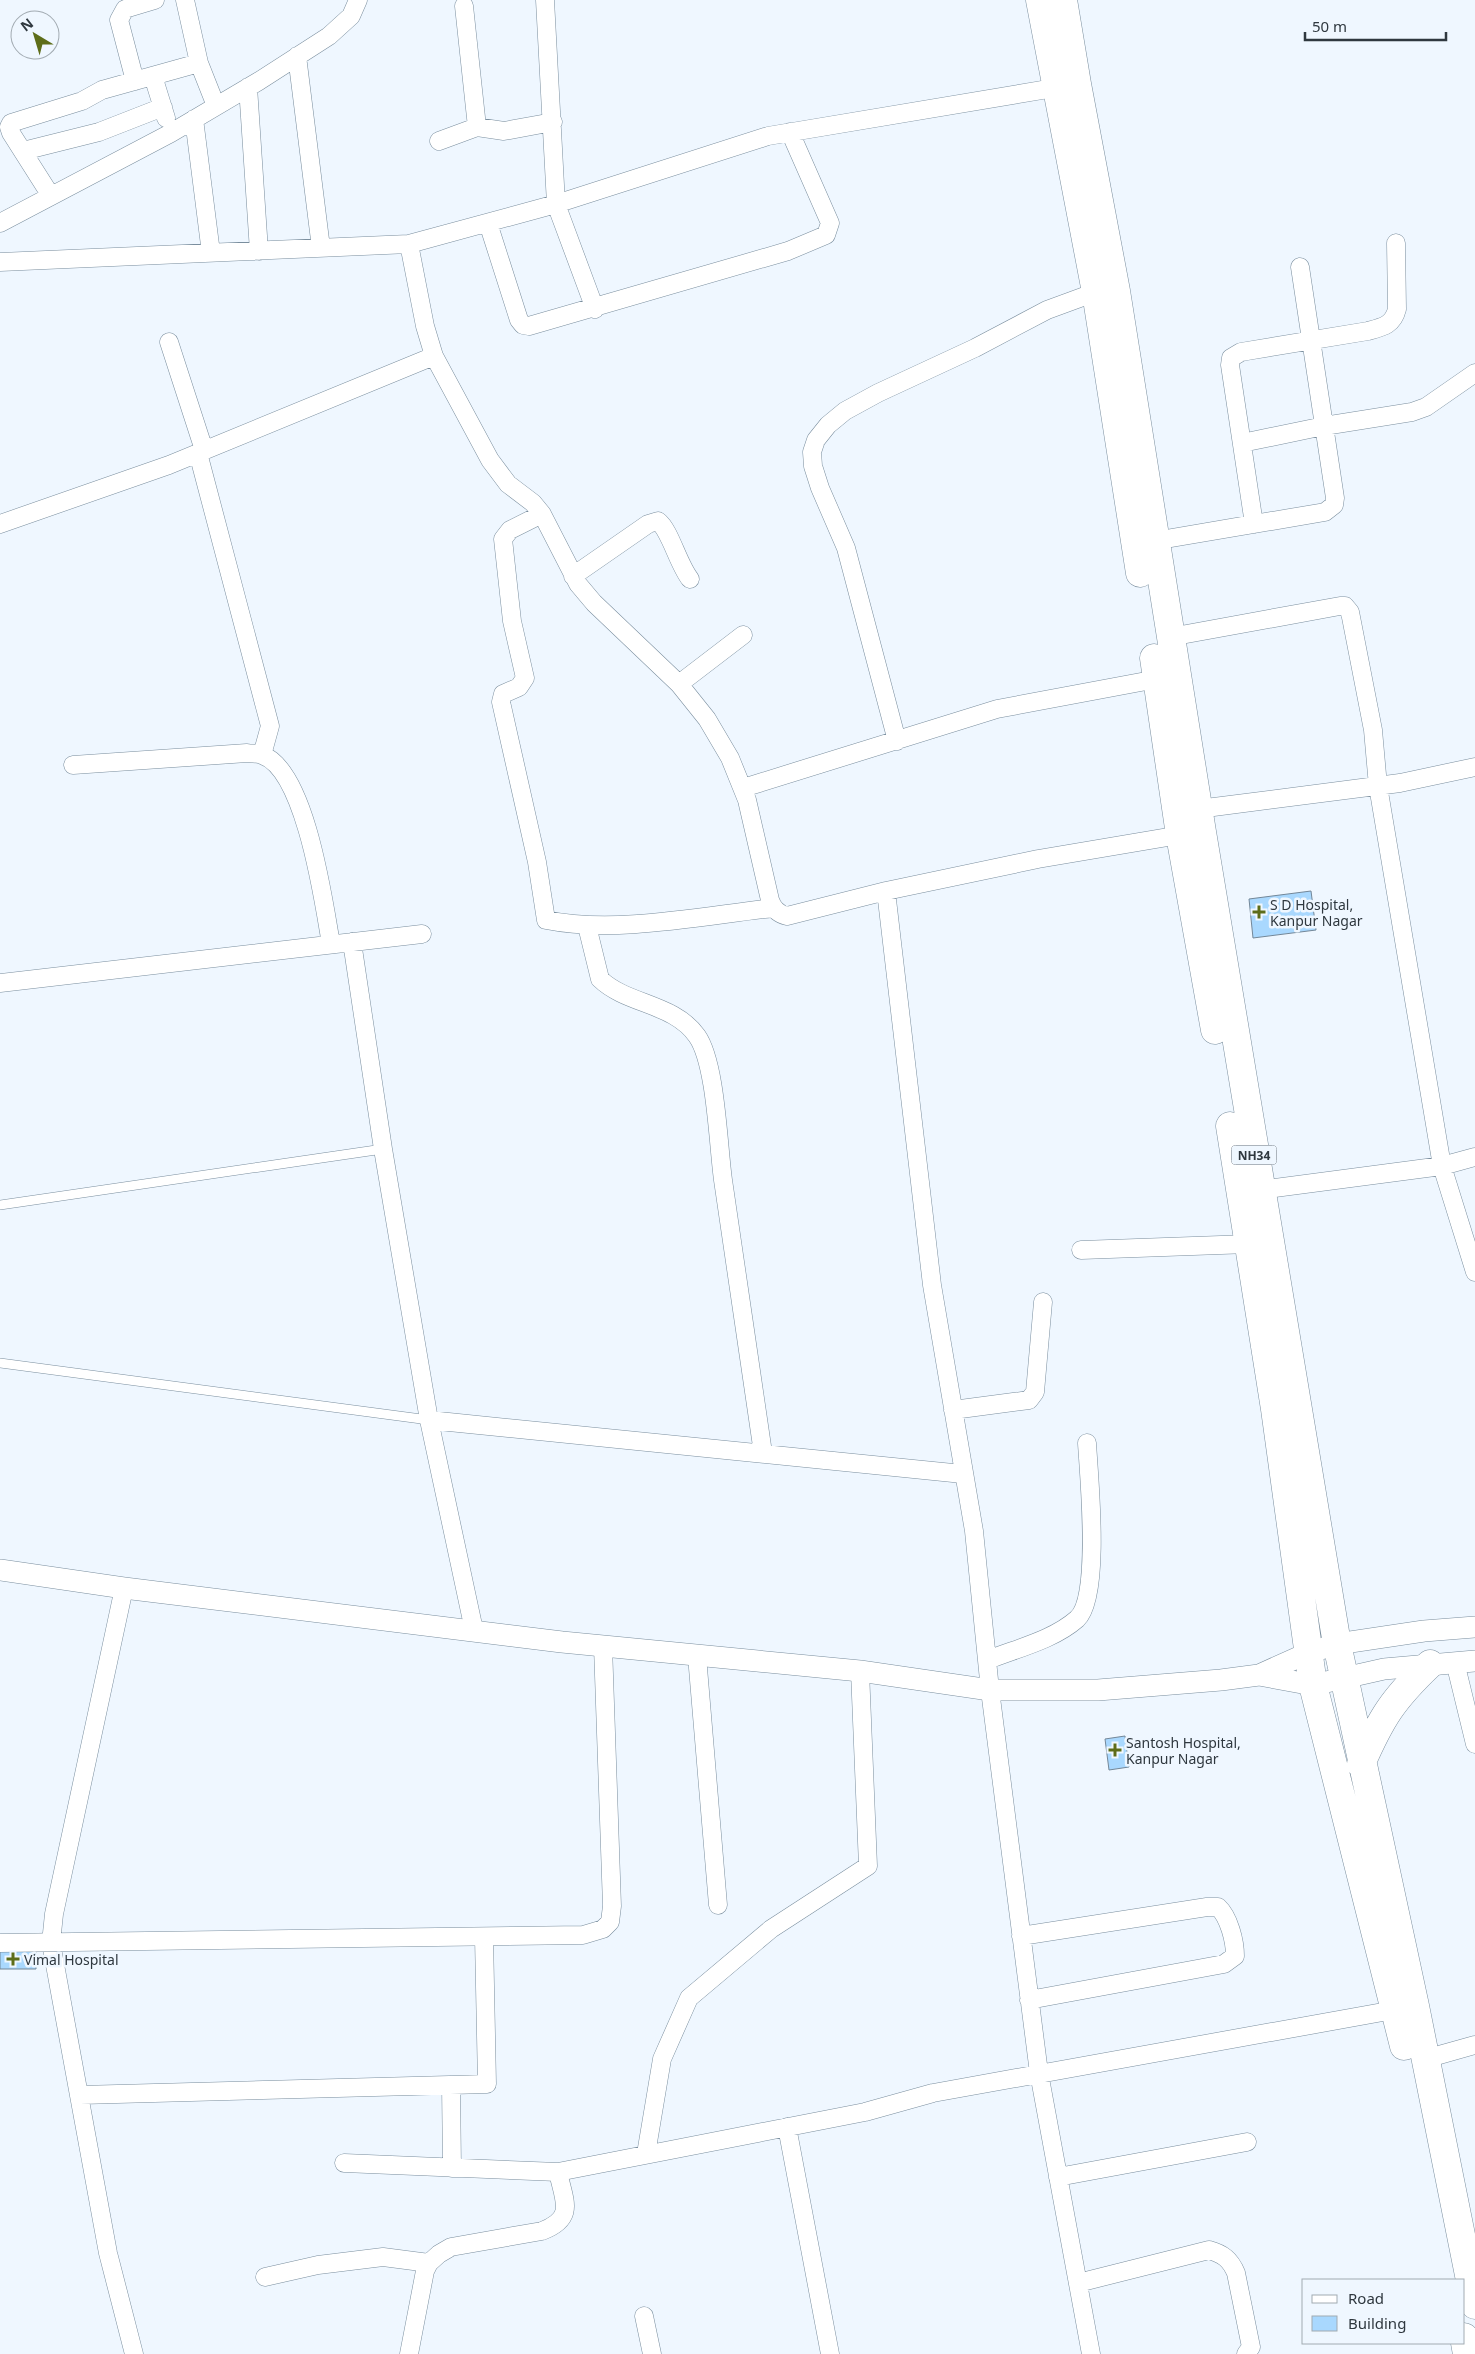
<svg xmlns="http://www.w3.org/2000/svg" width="1475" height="2354" font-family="'Noto Sans',sans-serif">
<rect width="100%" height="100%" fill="#eff7ff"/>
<path fill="#a9d8fe" stroke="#738798" d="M1311 891 1316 930 1253 938 1249 899Z
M1125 1736 1129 1767 1109 1770 1105 1739Z
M0 1948H36V1969H0Z"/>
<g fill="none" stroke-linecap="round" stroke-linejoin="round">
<defs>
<path id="service" d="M0 1205 383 1149
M0 1363 429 1420"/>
<path id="minor" d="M185 0 199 63 216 106
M545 0 556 204 595 309
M464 6 477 127
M297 56 321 248
M153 76 166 118
M135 81 119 20 125 9 155 0
M248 87 259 251
M194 119 211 253
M439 141 477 127 504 131 553 122
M23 151 99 132 163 107
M51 196 11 133 9 127 11 123 82 101 102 90 199 63
M0 223 171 133 259 81 329 36 351 16 358 0
M488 223 519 320 523 325 529 326 788 251 826 235 830 223 790 132
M409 244 425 326 434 356 490 460 508 484 533 503 542 514 578 584 594 603 679 684 707 719 730 758 747 800 770 900C773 909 778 914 787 916L886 891 1038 859 1180 835
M0 262 409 244 556 204 768 136 1066 86
M169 342 204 450
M1242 443 1324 426 1412 412 1426 407 1475 373
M198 453 270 726 262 755
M542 514 510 530 503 539 512 621 525 678 519 687 503 694 501 702 537 862 546 920C616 934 701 916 773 908
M0 524 169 465 434 356
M1254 524 1230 365 1231 358 1241 352 1368 331C1383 327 1393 325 1397 309L1396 243
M1154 541 1325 512 1334 505 1335 498 1300 267
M573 576 648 524 658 521C670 530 678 564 690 579
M1170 637 1340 606H1345L1350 612 1373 730 1378 786 1442 1166 1475 1272
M679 684 743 635
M897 741 846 548 820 488 813 466 812 452 816 440 828 425 845 411 878 393 975 348 1047 310 1096 292
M73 765 247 753C252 754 258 753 262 755 306 770 324 904 331 944
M743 788 997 709 1157 679
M1198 809 1400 783 1475 767
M886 891 932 1285 974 1531 990 1690 1039 2073 1091 2354
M587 926 600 979C627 1005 674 1003 697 1036 716 1063 718 1144 723 1180 736 1271 750 1362 763 1453
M352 942 383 1149 429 1420 474 1630
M0 983 422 934
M1260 1190 1442 1166 1475 1157
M1081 1250 1249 1244
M953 1410 1029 1400 1035 1392 1043 1302
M429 1420 963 1474
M124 1588 54 1914 51 1943 108 2253 134 2354
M697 1656 718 1905
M988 1660C1018 1648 1053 1640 1077 1619 1101 1597 1089 1477 1087 1443
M1455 1662 1475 1744
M1021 1936 1207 1907H1218C1229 1917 1235 1941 1235 1956L1224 1964 1029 2000
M0 1943 583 1935 603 1929 610 1922 612 1906 603 1646
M1425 2059 1475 2045
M451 2085 452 2168
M80 2095 487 2084 484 1937
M787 2127 830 2354
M646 2154 662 2059 689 1998 771 1929 868 1866 860 1671
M344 2163 558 2172 865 2112 933 2093 1405 2008
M1058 2177 1247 2142
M265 2277 318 2265 383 2257 429 2263
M1078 2283 1209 2250C1223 2254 1230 2259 1236 2273L1251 2347 1246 2354
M644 2316 652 2354
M409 2354 425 2271 429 2263 439 2254 451 2247 542 2231C576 2218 564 2201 558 2172"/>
<path id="tertiary" d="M0 1570 124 1588 562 1642 860 1671 990 1690H1098L1221 1680 1259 1675 1308 1653 1337 1644 1424 1631 1475 1627
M1259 1675 1313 1685 1384 1669 1475 1661"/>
<path id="trunk" d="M1040 0 1096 292 1140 573
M1063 0 1077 84 1116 291 1202 832 1337 1644 1415 2006 1475 2305
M1154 658 1180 835 1215 1030
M1230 1126 1275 1409 1313 1685 1404 2046
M1361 1764C1381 1718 1393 1699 1430 1664
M1464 2337 1467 2354"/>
</defs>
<use href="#service" stroke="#7a8e9e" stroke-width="10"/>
<use href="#minor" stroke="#7a8e9e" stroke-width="19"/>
<use href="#tertiary" stroke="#7a8e9e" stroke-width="22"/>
<use href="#trunk" stroke="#7a8e9e" stroke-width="29"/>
<use href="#service" stroke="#fff" stroke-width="9"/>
<use href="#minor" stroke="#fff" stroke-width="18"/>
<use href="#tertiary" stroke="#fff" stroke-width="21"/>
<use href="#trunk" stroke="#fff" stroke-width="28"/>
</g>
<g fill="#5d6d19" stroke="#eff7ff" stroke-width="2">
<path d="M1256.5 904.5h5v5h5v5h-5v5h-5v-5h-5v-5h5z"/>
<path d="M1112.5 1742.5h5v5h5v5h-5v5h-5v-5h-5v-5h5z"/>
<path d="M10.5 1951.5h5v5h5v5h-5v5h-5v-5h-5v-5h5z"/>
</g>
<g text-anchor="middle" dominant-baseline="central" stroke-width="5" stroke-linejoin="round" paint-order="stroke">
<rect fill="#eff7ff" stroke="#697179" stroke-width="1" x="1231.5" y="1145.5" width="45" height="19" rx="4"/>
<g font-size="12" font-weight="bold" fill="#2f383f">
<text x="1254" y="1155">NH34</text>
</g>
<g font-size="14" fill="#2f383f" stroke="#eff7ff" text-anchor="start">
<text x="1270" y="904">S D Hospital,<tspan x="1270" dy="16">Kanpur Nagar</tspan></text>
<text x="1126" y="1742">Santosh Hospital,<tspan x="1126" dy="16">Kanpur Nagar</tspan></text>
<text x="24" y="1959">Vimal Hospital</text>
</g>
</g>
<rect x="1302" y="2279" width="162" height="65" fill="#eff7ff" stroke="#a2abb2"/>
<rect x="1312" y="2295" width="25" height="8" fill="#ffffff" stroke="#a2abb2"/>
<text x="1348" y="2304" font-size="15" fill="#2f383f">Road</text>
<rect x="1312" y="2316" width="25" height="15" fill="#a9d8fe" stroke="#a2abb2"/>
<text x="1348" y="2329" font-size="15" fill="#2f383f">Building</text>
<g transform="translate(35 35) rotate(322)"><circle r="24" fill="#eff7ff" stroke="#a2abb2"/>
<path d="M0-4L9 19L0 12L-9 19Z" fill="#5d6d19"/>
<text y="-8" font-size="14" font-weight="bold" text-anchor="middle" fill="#2f383f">N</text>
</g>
<path d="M1305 32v8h141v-8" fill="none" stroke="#2f383f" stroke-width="2.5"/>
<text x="1312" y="32" font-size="15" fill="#2f383f" stroke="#eff7ff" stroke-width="4" paint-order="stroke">50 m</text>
</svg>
